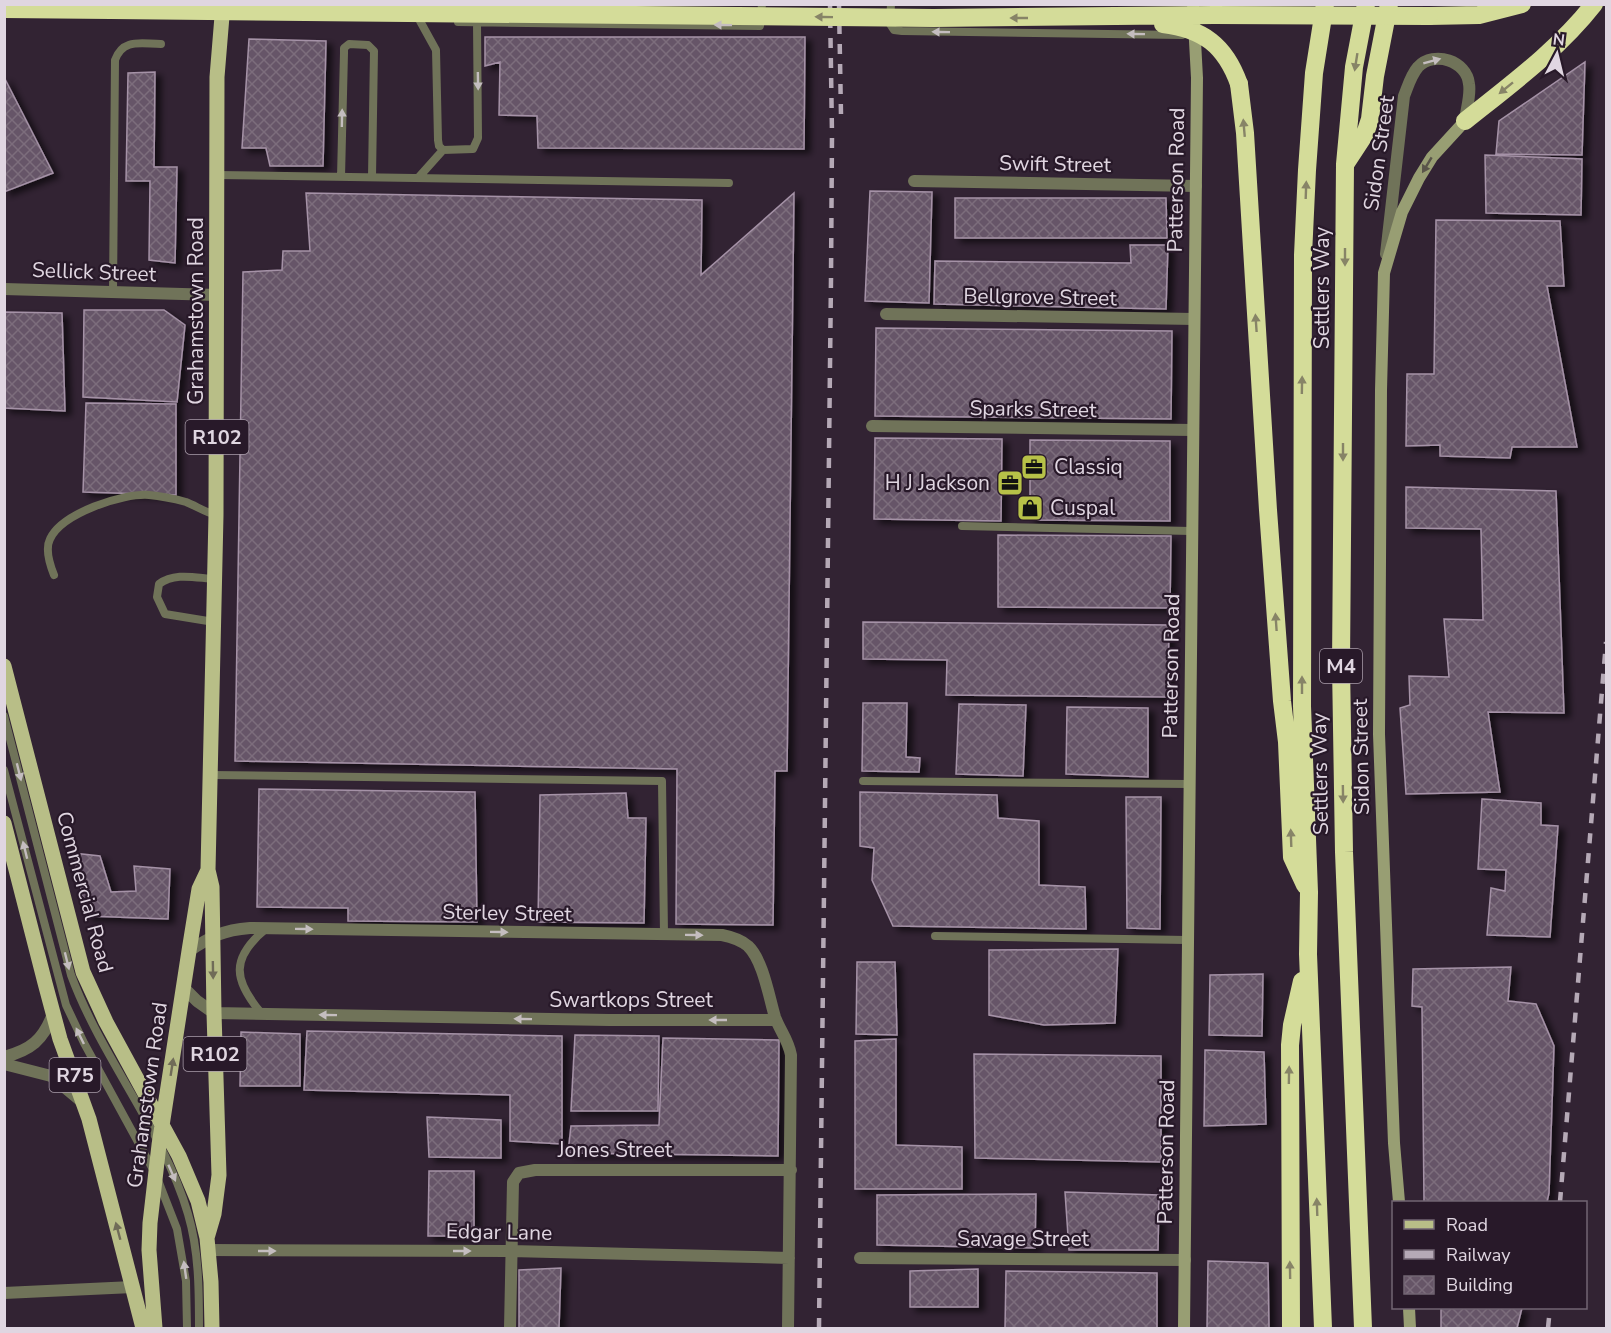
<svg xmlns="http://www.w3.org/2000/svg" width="1611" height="1333" font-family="'Nunito Sans',sans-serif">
<defs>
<pattern id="building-cross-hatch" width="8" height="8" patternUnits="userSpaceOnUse" patternTransform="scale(1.5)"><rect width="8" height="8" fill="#665567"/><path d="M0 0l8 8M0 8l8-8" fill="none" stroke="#7c6d7c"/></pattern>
<filter id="shadow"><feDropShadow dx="6" dy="4" stdDeviation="3" flood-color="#0009"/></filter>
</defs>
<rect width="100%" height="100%" fill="#322333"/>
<path fill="url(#building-cross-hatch)" stroke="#a592a7" stroke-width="1.5" filter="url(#shadow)" d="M485 37H805L804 149 538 148 537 116 499 115 500 62 485 66Z
M249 39 326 41 323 166H270L266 148H242Z
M1585 62 1582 155 1496 154 1499 121Z
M155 72 154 167H177L175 263 149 260 150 181H126L128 73Z
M4 77 53 173 4 192Z
M1485 155 1582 159 1581 215 1486 213Z
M870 191 932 192 929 303 865 301Z
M306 193 702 200 701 275 794 193 787 771H775L773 925 676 924 677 769 235 761 243 272 282 270 283 251H310Z
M955 198H1166L1167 238H955Z
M1436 220 1560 221 1564 286H1547L1577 447H1512L1510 458 1440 456V445L1406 446 1407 374H1434Z
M1130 245H1168L1166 309 934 304 935 261 1131 263Z
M84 310H164L185 325 177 402 83 397Z
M4 312 62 313 65 411 4 408Z
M876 328 1172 331 1171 419 875 416Z
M86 403 176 404V495L83 492Z
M875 438 1002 439 1001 521 874 519Z
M1030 440 1170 441V521L1030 520Z
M1406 487 1556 491 1564 713 1488 712 1500 792 1406 794 1400 708 1410 705 1409 676 1449 677 1444 619 1483 620 1481 529 1406 528Z
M998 535 1171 536 1170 608 998 607Z
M863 622 1169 625 1168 697 946 695 947 660 863 659Z
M863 703H907L906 757 920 758 919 772 862 771Z
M959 704 1026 705 1023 776 956 774Z
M1067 707 1148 708V777L1066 774Z
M259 789 475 792 477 922 348 921V908L257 907Z
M860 792 997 795 998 818 1039 821V885L1085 887 1086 929 893 926 872 880 874 848 860 846Z
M626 793 628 818H646L644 923 538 922 540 795Z
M1126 797H1161L1160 929 1127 928Z
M1482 799 1541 803V825L1558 826 1550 937 1487 935 1491 888 1505 891 1506 870 1478 869Z
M73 853 100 856 111 892 136 891 134 866 170 869 168 919 87 916Z
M1118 949 1115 1023 1044 1025 989 1015V950Z
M857 962H895L897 1035 856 1034Z
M1511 967 1508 1001 1536 1004 1554 1046 1549 1193 1547 1202H1424L1422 1007 1412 1006 1413 969Z
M1263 974 1262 1036 1209 1035 1210 975Z
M307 1031 562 1036V1144L510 1141V1095L304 1090Z
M241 1032 300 1034V1086H240Z
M575 1035 659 1036 658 1111H571Z
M663 1038 779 1040 778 1156 568 1153 571 1126 659 1125Z
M896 1039V1145L962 1147V1189H855V1041Z
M1205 1050 1264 1052 1266 1124 1204 1126Z
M974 1054 1161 1056V1162L975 1158Z
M427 1117 501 1120V1158L429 1157Z
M429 1171H474V1236H428Z
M1065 1192 1159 1195 1158 1250H1069Z
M1036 1194 1035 1248 877 1245V1195Z
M1208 1261 1268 1263 1269 1328H1207Z
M561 1268 559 1328H519V1270Z
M978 1269V1307H910V1271Z
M1006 1271 1157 1273V1328H1005Z
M1441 1308H1522L1517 1328H1441Z"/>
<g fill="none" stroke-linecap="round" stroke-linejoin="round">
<path stroke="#707359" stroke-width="8" d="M891 4 890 24 894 30 902 31 1182 35
M420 21 436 50 438 140 439 146 443 150 473 149 478 138 477 23
M458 22 760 26 762 4
M217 175 729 183
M341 177 344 53V48L349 44 368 45 374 51 372 177
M418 178 443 150
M113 292 115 60C123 38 141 44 161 44
M962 526 1191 531
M54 575C50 565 45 549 50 539 62 513 123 493 149 495 161 496 175 499 186 502 196 506 205 512 216 515
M214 622 165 614 157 597 159 584C175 572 196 578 215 579
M4 716 71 975C102 1059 163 1129 188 1214 199 1251 199 1291 199 1328
M4 770 66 1005 84 1043 156 1175 177 1229 186 1281 187 1328
M211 775 662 781 664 934
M863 781 1189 784
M935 936 1187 940
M262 1014C233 980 230 958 267 928"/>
<path stroke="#707359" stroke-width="12" d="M914 181 1196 186
M1386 254 1404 96C1408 86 1411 75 1418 67 1434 50 1467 61 1469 84 1471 95 1466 110 1465 121
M4 289 218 295
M886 314 1194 319
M872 426 1193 430
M189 951C210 937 223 930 250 928L722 935C732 937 741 940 748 946 763 960 769 997 775 1017 780 1031 788 1039 791 1055L788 1328
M184 988 197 1001 214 1013 609 1020H776
M4 1057C31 1050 43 1040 53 1014
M4 1064 51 1076 81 1101
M208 1250 511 1251 789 1258
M860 1258 1185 1260
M4 1293 133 1287
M510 1328 513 1182 519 1173 535 1170H791"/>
<path stroke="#989e73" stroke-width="12" d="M1399 1202 1394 1143 1379 734 1381 390 1384 273 1402 212 1419 178 1432 157 1465 121
M1409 1308 1410 1328
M1184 1328 1197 78 1193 4"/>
<path stroke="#b8be87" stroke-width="15" d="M4 666 83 972 106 1022 179 1156 198 1201 207 1238 211 1282 212 1328
M4 823 45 983 60 1039 89 1119 143 1328
M207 1238 214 1214 219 1175 214 1013 212 887 208 870 216 515 217 77 223 4
M155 1328 149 1250 150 1223 159 1145 189 951 199 889 208 870"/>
<path stroke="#d4dc99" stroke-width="18" d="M4 9 111 10
M1429 16 1479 15 1522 4
M1239 84 1245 133 1268 510 1282 701 1287 742 1292 857 1305 885
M1465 121C1510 85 1558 50 1594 4
M1346 163 1365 134 1370 119 1375 76 1389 4
M1291 1328 1290 1045 1292 1025 1302 981
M1323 1328 1308 954 1309 892 1302 706 1303 255 1307 170 1314 73 1325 4
M1363 1328 1344 852 1341 665 1345 164 1354 67 1366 4"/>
<path stroke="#b5a9b6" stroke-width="4.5" stroke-dasharray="10 10" stroke-linecap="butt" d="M839 4 841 115
M1560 1202 1606 642
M819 1328 831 279 832 134 830 4
M1548 1328 1550 1308"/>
<path stroke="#d4dc99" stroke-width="18" d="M111 10 934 18 1214 15 1429 16
M1163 24C1203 29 1225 45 1239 84"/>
</g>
<defs><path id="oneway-solid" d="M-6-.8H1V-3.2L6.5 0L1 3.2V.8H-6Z" transform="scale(1.5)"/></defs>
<g fill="#878467">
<use href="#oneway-solid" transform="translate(824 17) rotate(-179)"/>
<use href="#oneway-solid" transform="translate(1019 18) rotate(180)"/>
<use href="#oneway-solid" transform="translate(1356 62) rotate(99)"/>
<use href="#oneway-solid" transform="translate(1506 88) rotate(141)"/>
<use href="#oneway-solid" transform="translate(1244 128) rotate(-95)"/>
<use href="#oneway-solid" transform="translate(1306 190) rotate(-88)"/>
<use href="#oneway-solid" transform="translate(1345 257) rotate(90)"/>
<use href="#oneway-solid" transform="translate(1256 323) rotate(-94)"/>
<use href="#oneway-solid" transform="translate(1302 385) rotate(-89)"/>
<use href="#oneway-solid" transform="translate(1343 452) rotate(90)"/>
<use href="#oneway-solid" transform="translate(1276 622) rotate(-94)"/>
<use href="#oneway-solid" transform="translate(1302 685) rotate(-90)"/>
<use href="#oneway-solid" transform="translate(1343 794) rotate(89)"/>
<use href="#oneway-solid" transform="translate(1291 838) rotate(-92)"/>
<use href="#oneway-solid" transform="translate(1289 1075) rotate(-89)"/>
<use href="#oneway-solid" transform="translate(1317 1207) rotate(-92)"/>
<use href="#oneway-solid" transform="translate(1290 1270) rotate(-91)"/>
</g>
<g fill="#c4bdbf">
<use href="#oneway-solid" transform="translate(723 25) rotate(-179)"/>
<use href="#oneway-solid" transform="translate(941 32) rotate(-179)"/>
<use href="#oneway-solid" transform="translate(1136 34) rotate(-179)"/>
<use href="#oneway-solid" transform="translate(1432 61) rotate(-15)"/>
<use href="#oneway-solid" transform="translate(478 81) rotate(89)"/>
<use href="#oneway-solid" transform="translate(342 118) rotate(-89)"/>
<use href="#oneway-solid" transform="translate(19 772) rotate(76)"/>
<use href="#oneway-solid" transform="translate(25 850) rotate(-104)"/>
<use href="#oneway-solid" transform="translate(304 929) rotate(1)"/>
<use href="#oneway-solid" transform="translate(499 932) rotate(1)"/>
<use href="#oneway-solid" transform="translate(694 935) rotate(1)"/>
<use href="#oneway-solid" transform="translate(67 961) rotate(76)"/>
<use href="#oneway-solid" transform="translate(328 1015) rotate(-179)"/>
<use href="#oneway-solid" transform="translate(523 1019) rotate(-179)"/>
<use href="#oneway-solid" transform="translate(718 1020) rotate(180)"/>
<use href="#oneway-solid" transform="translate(80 1036) rotate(-116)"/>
<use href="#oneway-solid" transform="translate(172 1173) rotate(66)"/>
<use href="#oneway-solid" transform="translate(267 1251)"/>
<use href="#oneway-solid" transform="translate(462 1251)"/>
<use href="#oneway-solid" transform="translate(185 1270) rotate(-98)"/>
</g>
<use fill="#5a554a" href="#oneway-solid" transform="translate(1427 165) rotate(121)"/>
<g fill="#706c58">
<use href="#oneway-solid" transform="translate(213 970) rotate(89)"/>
<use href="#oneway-solid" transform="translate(172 1067) rotate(-81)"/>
<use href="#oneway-solid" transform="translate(118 1231) rotate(-105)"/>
</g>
<defs>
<symbol id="office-square" viewBox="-11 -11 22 22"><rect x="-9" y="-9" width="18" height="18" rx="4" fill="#b7c148" stroke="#281929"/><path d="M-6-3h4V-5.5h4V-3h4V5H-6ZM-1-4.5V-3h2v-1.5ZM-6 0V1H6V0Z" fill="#111"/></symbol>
<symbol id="shop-square" viewBox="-11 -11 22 22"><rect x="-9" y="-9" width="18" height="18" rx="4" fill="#b7c148" stroke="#281929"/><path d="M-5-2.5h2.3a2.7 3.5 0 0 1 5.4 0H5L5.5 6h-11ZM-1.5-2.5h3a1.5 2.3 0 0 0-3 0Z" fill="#111"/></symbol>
</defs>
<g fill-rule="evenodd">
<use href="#office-square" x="1019" y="452" width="30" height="30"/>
<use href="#office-square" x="995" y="468" width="30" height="30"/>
<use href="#shop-square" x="1015" y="493" width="30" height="30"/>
</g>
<g text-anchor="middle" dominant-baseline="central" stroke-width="4.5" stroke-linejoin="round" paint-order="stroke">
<g fill="#281929" stroke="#a99daa" stroke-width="1.5">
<rect x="185.5" y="420" width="63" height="34" rx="4.5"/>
<rect x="1320" y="649" width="42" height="34" rx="4.5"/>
<rect x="183.5" y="1037" width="63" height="34" rx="4.5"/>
<rect x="49.5" y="1058" width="51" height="34" rx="4.5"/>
</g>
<g font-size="20" font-weight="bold" fill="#e0d6e1">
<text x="217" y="437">R102</text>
<text x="1341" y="666">M4</text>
<text x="215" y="1054">R102</text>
<text x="75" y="1075">R75</text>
</g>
<g font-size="21" fill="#e0d6e1" stroke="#281929">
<text transform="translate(1379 153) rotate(-82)">Sidon Street</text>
<text transform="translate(1055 164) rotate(1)">Swift Street</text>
<text transform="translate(1176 180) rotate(-89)">Patterson Road</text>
<text transform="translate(94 272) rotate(2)">Sellick Street</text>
<text transform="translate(1322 288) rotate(-90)">Settlers Way</text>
<text transform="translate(1040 297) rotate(1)">Bellgrove Street</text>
<text transform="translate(196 311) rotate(-90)">Grahamstown Road</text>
<text transform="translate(1033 409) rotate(1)">Sparks Street</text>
<text transform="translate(1171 666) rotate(-89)">Patterson Road</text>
<text transform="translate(1361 757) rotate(-91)">Sidon Street</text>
<text transform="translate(1320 774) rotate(-91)">Settlers Way</text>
<text transform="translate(85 892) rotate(75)">Commercial Road</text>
<text transform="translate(507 913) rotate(1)">Sterley Street</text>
<text x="631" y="1000">Swartkops Street</text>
<text transform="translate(147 1095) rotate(-82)">Grahamstown Road</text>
<text x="615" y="1150">Jones Street</text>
<text transform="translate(1166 1152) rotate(-89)">Patterson Road</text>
<text transform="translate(499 1232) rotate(1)">Edgar Lane</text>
<text x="1023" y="1239">Savage Street</text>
</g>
<g font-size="21" fill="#e0d6e1" stroke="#281929" text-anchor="start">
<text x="1054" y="467">Classiq</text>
<text x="990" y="483" text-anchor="end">H J Jackson</text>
<text x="1050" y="508">Cuspal</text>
</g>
</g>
<rect width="1611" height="1333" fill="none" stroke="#e0d6e1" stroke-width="12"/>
<rect x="1392" y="1201" width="195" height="108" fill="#281929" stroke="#726573" stroke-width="1.5"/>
<rect x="1404" y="1220" width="30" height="9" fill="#b8be87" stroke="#726573" stroke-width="1.5"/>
<text x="1446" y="1231" font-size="18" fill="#e0d6e1">Road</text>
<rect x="1404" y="1250" width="30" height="9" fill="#b5a9b6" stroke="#726573" stroke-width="1.5"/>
<text x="1446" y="1261" font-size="18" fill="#e0d6e1">Railway</text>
<rect x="1404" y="1276" width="30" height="18" fill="url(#building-cross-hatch)" stroke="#726573" stroke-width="1.5"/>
<text x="1446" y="1291" font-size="18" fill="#e0d6e1">Building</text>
<g transform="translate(1557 54) rotate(7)" stroke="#281929" stroke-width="4.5" paint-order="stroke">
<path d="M0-4.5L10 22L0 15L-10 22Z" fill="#e0d6e1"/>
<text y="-9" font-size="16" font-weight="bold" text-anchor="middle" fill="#e0d6e1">N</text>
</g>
</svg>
